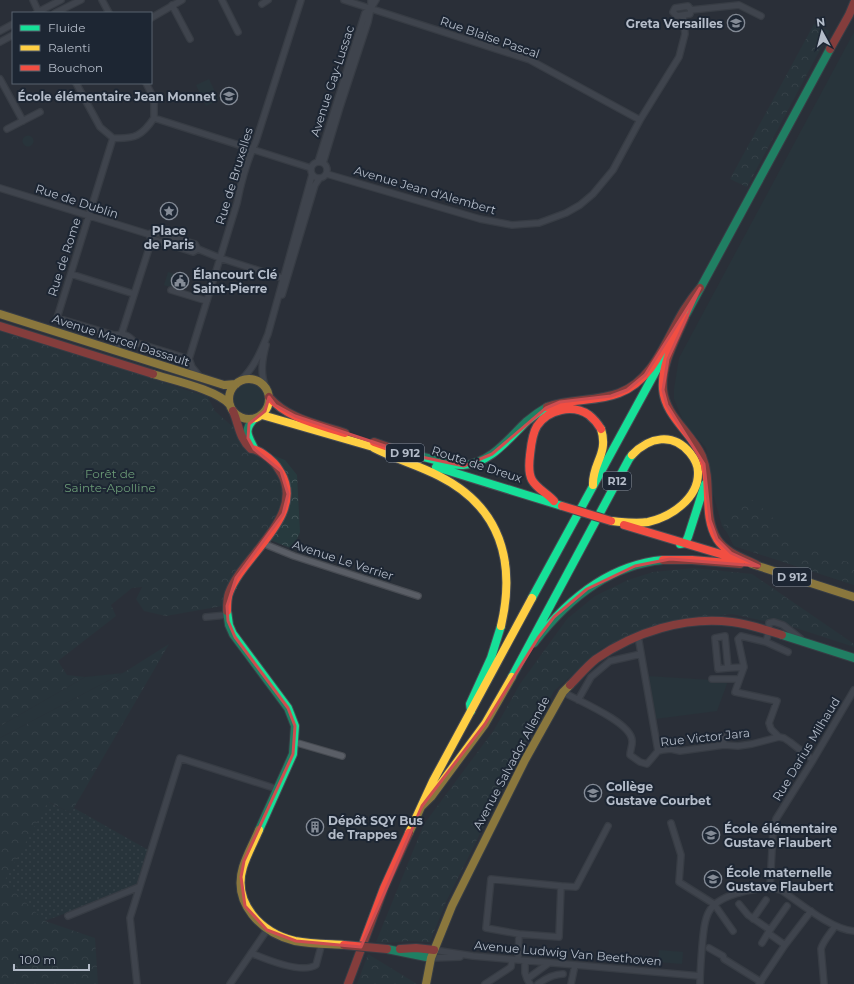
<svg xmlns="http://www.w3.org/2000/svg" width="854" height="984" font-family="Montserrat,sans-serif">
<defs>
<pattern id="forest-crowns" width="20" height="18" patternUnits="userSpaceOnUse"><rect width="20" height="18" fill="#273a3e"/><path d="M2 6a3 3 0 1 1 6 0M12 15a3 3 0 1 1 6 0" fill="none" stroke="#445559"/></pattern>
<pattern id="garden-dots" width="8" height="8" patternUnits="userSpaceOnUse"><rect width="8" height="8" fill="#273a3e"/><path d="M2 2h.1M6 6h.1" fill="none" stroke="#445559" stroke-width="1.8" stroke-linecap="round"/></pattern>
</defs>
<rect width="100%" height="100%" fill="#2a3038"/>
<path fill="#273a3e" d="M854 32V585L734 546 727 533 722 526 713 494 706 448 684 423 674 399V389L679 358Z
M209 79 219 100 206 106 196 85Z
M22.5 141a5.5 5.5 0 1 1 11 0a5.5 5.5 0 1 1-11 0Z
M168 272 177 275 173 288 164 285Z
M232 400a17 17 0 1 1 34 0a17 17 0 1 1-34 0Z
M123 673 0 738V726L85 677Z
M647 676 728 681 717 711 655 719Z
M659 950 683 952 682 964 658 962Z"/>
<path fill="url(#forest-crowns)" d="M814 24 830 31 747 187 730 179Z
M0 329 208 397 215 411 259 450 285 460 297 475 300 532 293 549 265 538 261 543 228 605 166 616 144 611 136 599 142 587 132 588 111 605 116 616 58 661 67 675 85 677 0 726Z
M753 500 772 517 791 543 854 564V585L734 546 721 520 728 510Z
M694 568 752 574 854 644V647L796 628 732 614 674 622 638 631 602 648 554 691 517 759 446 902 430 942 409 941 386 943 376 942 424 824 494 730 520 684 567 619 595 596 628 580 653 572Z
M169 644 71 813 49 802 45 921 95 938 98 984H0V738L123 673Z
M368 954 417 984H357Z"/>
<path fill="url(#garden-dots)" d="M48 802 71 813 74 808 150 851 139 886 45 921 4 882Z"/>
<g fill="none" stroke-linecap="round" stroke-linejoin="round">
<defs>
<path id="street" d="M33 0 39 13
M102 0 109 13
M222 0 238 32
M344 0 530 60 640 120
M262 4 268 0
M172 5 190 39
M691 10 690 14 677 16 673 12 675 8 688 6 691 10 739 5 761 16
M36 13 61 0
M55 13 81 0
M151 18 182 0
M0 31 13 24
M0 42 13 35
M0 79 23 121
M76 83 100 127 113 138
M146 83 154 99V118
M154 118 311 168
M7 129 40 112
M113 138 57 318 114 335C124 334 128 334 134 342L189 359
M113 138C135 139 142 136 154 118
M311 170a8 8 0 1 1 16 0a8 8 0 1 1-16 0Z
M318 162 365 13 371 8V0
M323 163 340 107 368 22 371 8 376 0
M327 174 480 219 512 225 539 223 566 213 580 205 593 194 613 170 640 120 679 57 685 34 683 16
M0 188 148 234
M198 249 193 252 152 239 148 234 155 232 195 244 198 249 220 258 282 278
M71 274 134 294
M171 290 207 301
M282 295 315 185 319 179
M116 351 152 239
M200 377 192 367 189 359 237 203C241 182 247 161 256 141L301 0
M241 380C254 368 261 351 268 334L312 175
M266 388C260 374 262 360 266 345
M262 543 294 556 418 596
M206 617 227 615
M638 636 658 751
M766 642 769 631V623L774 622 783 625 801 639
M728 668 718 669 715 638 725 636 728 668 744 667
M712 679H739
M563 692C579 701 630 722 632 740 633 745 630 750 630 755L640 762 647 764 658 751 662 750 671 749 680 751 724 745 738 746 752 744 779 737 784 738 790 742 813 760
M578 700 591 677 610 661 641 654
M723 736 724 745
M779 737 771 729 769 723 777 701 735 692 744 667 738 639 741 636 766 642 788 652
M294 742 342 756
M671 823 681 855 679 882 714 904 733 931
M561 886 576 887 608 826
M770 887 773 831 776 819 813 760 854 690
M739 904 748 915 770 930 768 933 785 945
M68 916 139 887
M753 919 766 900
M770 930 787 906
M762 943 768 933
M709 948 723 956 724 959 761 982
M434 950 473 956 700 976
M251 953C265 959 302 974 316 965L322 943
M431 958 460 957
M518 960 519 934 559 937 561 886 491 879 486 928 519 934
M525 961V973L527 979
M137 984 130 918 180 758 277 789
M230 984 267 930
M485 984 511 967 512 960
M530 984 527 979 549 963
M538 984C546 978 553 974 563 974
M571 984 575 965
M700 984C700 972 701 960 702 947 705 914 706 901 742 892 757 889 765 886 781 890 800 903 832 930 854 931
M759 984 785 945 811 911
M824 984 821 949C823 941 831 933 835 926"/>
<path id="fast" d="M682 322 830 49
M254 419C243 430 248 436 254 448
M412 455C429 456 446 466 463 465 490 464 509 438 527 421 533 416 540 411 547 407
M436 467 562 506
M680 544 685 543 688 537 705 484
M532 598 670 345
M227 611 229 625 233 634 288 708 295 726 293 754 259 830
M782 635 854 658
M534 643C566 601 609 565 663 560
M512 677 629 459 632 455
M471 711 470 704 491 658 501 626
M387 949 431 958"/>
<path id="slow" d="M0 314 224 385 236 384
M153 374C172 380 218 390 230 405
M229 399a20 20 0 1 1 40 0a20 20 0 1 1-40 0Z
M262 415 380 449
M374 448C395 459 418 465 439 476 501 507 516 562 501 626
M593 485C592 463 609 454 601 429
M611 521C623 522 635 524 648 522 671 517 699 498 698 472 698 465 694 458 690 453 673 432 649 437 632 455
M752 564 854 597
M422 806 431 797 485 724 512 677
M259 830C254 842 247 854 243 867 232 903 261 933 295 941 311 944 328 944 344 945
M409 833 433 781 532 598
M426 984 431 958 452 906 525 760 563 692 570 685"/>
<path id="jam" d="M830 49 849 15 854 3
M685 317C676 339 661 364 663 389 665 416 691 432 702 456 713 483 702 514 717 539 726 553 743 558 757 565
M0 326 153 374
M269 397C288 419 318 424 345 433
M547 407C571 398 596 402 619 393 654 380 666 339 684 310 689 302 694 295 700 288
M374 442 417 457
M554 501C547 493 537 489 532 480 528 473 529 463 530 455 531 446 532 434 537 426 548 409 573 404 589 415 594 419 598 424 601 429
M624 525 734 558
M663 560H692L740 564
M227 611C227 605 227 598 229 593 242 556 306 516 281 473 279 470 277 466 274 463 269 458 258 449 251 449 239 438 239 425 233 411
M570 685C578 677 587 666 596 659 635 632 685 616 732 622 749 624 766 630 782 635
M400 949 416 948 434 950
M348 984 384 888 409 833"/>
</defs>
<use href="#street" stroke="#484c53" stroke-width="8"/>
<use href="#fast" stroke="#484c53" stroke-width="10"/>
<use href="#slow" stroke="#484c53" stroke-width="10"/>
<use href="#jam" stroke="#484c53" stroke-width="10"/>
<use href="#street" stroke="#5a5e66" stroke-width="5.5"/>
<use href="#fast" stroke="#16e098" stroke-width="8"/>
<use href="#slow" stroke="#ffcf43" stroke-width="8"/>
<use href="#jam" stroke="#f24e42" stroke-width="8"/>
<defs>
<path id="jam-bridge" d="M562 506 611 521
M344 945 387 949"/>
</defs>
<use href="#jam-bridge" stroke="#484c53" stroke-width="10" stroke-linecap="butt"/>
<use href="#jam-bridge" stroke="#f24e42" stroke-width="8"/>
</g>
<path d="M0 0H854V984H0ZM700 288 668 359 663 390 667 405 704 464 710 520 717 539 731 553 759 566 670 559 635 566 587 589 554 617 538 638 485 724 422 806 361 947 296 941 267 930 245 906 241 877 244 861 293 754 295 726 288 708 235 637 228 621 227 606 236 578 283 514 288 494 281 471 254 449 248 438 249 424 265 411 269 397 275 405 295 416 412 455 464 466 492 454 546 408 560 402 611 396 627 390 645 375Z" fill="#2a3038" fill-opacity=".55" fill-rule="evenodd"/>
<path fill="none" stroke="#ce4d50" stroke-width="3" stroke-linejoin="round" d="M700 288 668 359 663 390 667 405 704 464 710 520 717 539 731 553 759 566 670 559 635 566 587 589 554 617 538 638 485 724 422 806 361 947 296 941 267 930 245 906 241 877 244 861 293 754 295 726 288 708 235 637 228 621 227 606 236 578 283 514 288 494 281 471 254 449 248 438 249 424 265 411 269 397 275 405 295 416 412 455 464 466 492 454 546 408 560 402 611 396 627 390 645 375Z"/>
<defs>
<symbol id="university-ring" viewBox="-11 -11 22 22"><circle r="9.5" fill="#1d2633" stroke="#848b96" stroke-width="1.5"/><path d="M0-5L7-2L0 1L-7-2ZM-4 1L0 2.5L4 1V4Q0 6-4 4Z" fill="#848b96"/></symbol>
<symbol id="school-ring" viewBox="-11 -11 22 22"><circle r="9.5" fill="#1d2633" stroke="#848b96" stroke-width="1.5"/><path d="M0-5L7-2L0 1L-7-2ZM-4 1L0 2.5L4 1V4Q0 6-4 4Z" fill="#848b96"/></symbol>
<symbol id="sight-ring" viewBox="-11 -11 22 22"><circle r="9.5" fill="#1d2633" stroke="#848b96" stroke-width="1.5"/><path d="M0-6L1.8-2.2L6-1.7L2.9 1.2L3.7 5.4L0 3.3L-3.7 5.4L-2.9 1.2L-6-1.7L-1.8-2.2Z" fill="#848b96"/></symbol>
<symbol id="civic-ring" viewBox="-11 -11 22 22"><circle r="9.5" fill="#1d2633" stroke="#848b96" stroke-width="1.5"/><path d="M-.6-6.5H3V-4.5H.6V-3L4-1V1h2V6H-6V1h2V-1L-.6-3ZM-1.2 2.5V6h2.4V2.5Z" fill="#848b96"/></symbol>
<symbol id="building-ring" viewBox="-11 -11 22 22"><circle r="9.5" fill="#1d2633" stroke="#848b96" stroke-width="1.5"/><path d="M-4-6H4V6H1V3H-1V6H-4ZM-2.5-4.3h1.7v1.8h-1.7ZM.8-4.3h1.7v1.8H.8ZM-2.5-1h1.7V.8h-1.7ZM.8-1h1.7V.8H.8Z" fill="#848b96"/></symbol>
</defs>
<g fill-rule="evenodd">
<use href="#university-ring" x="726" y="13" width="20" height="20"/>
<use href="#school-ring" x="219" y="86" width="20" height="20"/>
<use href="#sight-ring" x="159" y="201" width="20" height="20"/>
<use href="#civic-ring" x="170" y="271" width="20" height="20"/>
<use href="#school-ring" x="583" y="783" width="20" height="20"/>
<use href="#building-ring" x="305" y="817" width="20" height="20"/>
<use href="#school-ring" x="701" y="825" width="20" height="20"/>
<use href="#school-ring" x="703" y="869" width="20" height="20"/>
</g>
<g text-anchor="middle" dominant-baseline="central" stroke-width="4" stroke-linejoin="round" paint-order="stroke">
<g fill="#1d2633" stroke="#878f9c" stroke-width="1">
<rect x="386" y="444" width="38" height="18" rx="3"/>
<rect x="603" y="472" width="28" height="18" rx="3"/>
<rect x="773" y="568" width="38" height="18" rx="3"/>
</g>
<g font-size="11" font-weight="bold" fill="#b4bcc9">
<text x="405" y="453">D 912</text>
<text x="617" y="481">R12</text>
<text x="792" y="577">D 912</text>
</g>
<g font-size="12" font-weight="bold" fill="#b4bcc9" stroke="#1d2633" text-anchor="start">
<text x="723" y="23" text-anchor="end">Greta Versailles</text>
<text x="216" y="96" text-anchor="end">École élémentaire Jean Monnet</text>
<text x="169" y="230" text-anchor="middle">Place<tspan x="169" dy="14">de Paris</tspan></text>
<text x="193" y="274">Élancourt Clé<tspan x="193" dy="14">Saint-Pierre</tspan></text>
<text x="606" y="786">Collège<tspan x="606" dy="14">Gustave Courbet</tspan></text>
<text x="328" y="820">Dépôt SQY Bus<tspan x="328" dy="14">de Trappes</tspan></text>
<text x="724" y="828">École élémentaire<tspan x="724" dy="14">Gustave Flaubert</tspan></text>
<text x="726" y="872">École maternelle<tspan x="726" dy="14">Gustave Flaubert</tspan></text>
</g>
<g font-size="12" fill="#b4bcc9" stroke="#1d2633">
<text transform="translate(490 37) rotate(19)">Rue Blaise Pascal</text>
<text transform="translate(332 81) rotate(-72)">Avenue Gay-Lussac</text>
<text transform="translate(234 176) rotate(-73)">Rue de Bruxelles</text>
<text transform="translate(425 190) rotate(16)">Avenue Jean d'Alembert</text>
<text transform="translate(77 201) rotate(18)">Rue de Dublin</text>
<text transform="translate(64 257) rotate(-72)">Rue de Rome</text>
<text transform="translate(121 340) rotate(18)">Avenue Marcel Dassault</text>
<text transform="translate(477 464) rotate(18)">Route de Dreux</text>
<text transform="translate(343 560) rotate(18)">Avenue Le Verrier</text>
<text transform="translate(705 737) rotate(-6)">Rue Victor Jara</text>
<text transform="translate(806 749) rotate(-59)">Rue Darius Milhaud</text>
<text transform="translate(511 763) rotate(-62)">Avenue Salvador Allende</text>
<text transform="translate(568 953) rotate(5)">Avenue Ludwig Van Beethoven</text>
</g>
<g font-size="12" fill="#6b9a76" stroke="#1d2633">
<text x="110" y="473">Forêt de<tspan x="110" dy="14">Sainte-Apolline</tspan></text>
</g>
</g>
<rect x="12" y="12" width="140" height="72" fill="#1d2633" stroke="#59626f"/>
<rect x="20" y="25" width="20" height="6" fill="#16e098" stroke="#59626f"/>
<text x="48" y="32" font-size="12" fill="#b4bcc9">Fluide</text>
<rect x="20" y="45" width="20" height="6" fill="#ffcf43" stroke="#59626f"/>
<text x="48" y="52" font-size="12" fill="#b4bcc9">Ralenti</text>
<rect x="20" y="65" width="20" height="6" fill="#f24e42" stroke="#59626f"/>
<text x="48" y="72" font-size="12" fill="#b4bcc9">Bouchon</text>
<g transform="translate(822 32) rotate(353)" stroke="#1d2633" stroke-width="3" paint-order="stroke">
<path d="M0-3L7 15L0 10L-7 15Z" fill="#b4bcc9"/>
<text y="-6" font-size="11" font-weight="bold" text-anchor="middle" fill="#b4bcc9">N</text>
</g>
<path d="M14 964v6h75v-6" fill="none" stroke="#b4bcc9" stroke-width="2"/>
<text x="20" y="964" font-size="12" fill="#b4bcc9" stroke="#1d2633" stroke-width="3" paint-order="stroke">100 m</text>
</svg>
